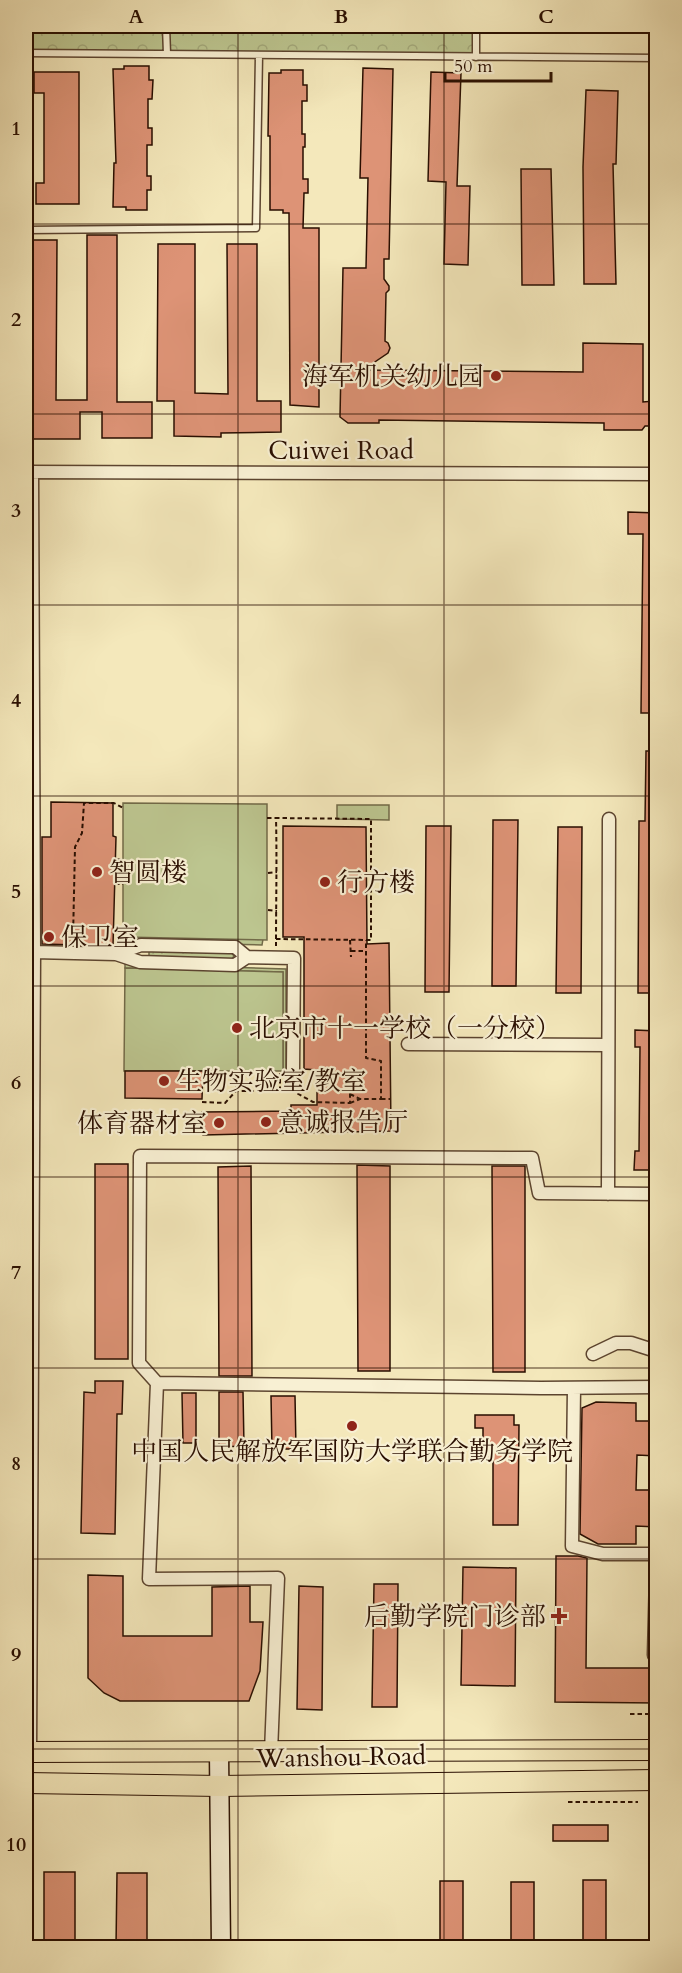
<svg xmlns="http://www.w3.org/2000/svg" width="682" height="1973" font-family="Cardo,'Noto Serif SC',serif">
<defs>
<pattern id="forest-crowns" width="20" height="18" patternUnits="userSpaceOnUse" patternTransform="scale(1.5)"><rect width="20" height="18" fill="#bcc58f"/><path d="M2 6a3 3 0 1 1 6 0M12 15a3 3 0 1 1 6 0" fill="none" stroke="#a2a87a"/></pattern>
</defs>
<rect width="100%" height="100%" fill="#f4e8bb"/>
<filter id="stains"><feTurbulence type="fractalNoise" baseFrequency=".00333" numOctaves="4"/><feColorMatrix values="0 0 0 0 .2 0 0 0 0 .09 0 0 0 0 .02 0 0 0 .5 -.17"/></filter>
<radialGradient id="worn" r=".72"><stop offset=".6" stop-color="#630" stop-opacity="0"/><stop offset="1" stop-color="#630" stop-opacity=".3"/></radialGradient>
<path fill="url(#forest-crowns)" stroke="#726a48" stroke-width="1.5" d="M26 26H476V57L26 53Z
M123 937 263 939 262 945 122 942Z
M149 949 230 951 234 956 230 962 149 959Z
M125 964 286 969V1070L283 1071V972L125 968Z"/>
<path fill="#bcc58f" stroke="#726a48" stroke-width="1.5" d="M123 803 267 804V940L123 937Z
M337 805H389V820L337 819Z
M125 968 283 972V1071H124Z"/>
<path fill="#dd9376" stroke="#290e00" stroke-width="1.5" d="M124 66H149V80H153L152 99H148V128H152V145H147V176H151V190H147V210H126V207H113L114 163H116L113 69H124Z
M363 68 393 69 389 259H384V279L389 286V290L386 293 385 341 388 343 390 348 388 353 363 370 583 372V343L643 344V402L654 401V405H657V426H645L642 430H604V423L379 420V423H348L340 417 343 268H366L368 178H360Z
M281 70H303V85H307V101H302V134H305V147H303V179H308V193H304L303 228H319V407L290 405 289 213H283V210H270V136H268L269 73H281Z
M34 72H79V204H36V183H44V93H34Z
M431 72 461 73 457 186H470L468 265 444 264 446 182 428 181Z
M586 90 618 91 616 164H613L616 284H584L583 167Z
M521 169H551L554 285H522Z
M87 235H117V402H152V438H102V412H80V439H33V401H26V240H57L56 400H87Z
M158 244H195V393L228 394 227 244H257V401H281V432L221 433V437L174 436V401H157Z
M628 512 657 513V713H641L643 534H628Z
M646 751H657V993H638L639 821H645Z
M51 802 113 803V836L116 837 113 946 42 944V837H51Z
M493 820H518L516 986H492Z
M283 826 366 827 367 944 389 943 391 1131 203 1135 202 1112 291 1111V1105H317V1070L304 1069V937H283Z
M426 826H451L449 992H425Z
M558 827H582L581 993H556Z
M635 1030 657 1031V1170H634L635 1151H639L640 1047H635Z
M125 1071H203L202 1099 125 1098Z
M95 1164H128V1359H95Z
M357 1165 390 1166V1371H358Z
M251 1166 252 1376H219L218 1167Z
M492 1166H525V1372H493Z
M95 1381H123L122 1414H117L115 1534 81 1533 84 1392 95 1393Z
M219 1392H243L244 1446 219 1447Z
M182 1393H196V1443H183Z
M271 1396H295L296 1449H272Z
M596 1402 636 1403V1421H657V1456L637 1455 636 1490H657V1527L636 1526V1544H598L580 1534 582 1408Z
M475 1415H514V1425H519L518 1525H493V1460H483V1428H475Z
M556 1556H578L587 1558 586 1668H657V1703L555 1702Z
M463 1567 516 1568 515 1686 461 1685Z
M88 1575 123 1576V1636H212V1587L250 1586V1622H263L260 1671 249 1701H120L104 1693 88 1678Z
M374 1584H398L397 1707H372Z
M299 1586 323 1587 322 1710 297 1709Z
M553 1825H608V1841H553Z
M44 1872H75V1947H44Z
M117 1873H147V1947H116Z
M583 1880H606V1947H583Z
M440 1881H463V1947H440Z
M511 1882H534V1947H511Z"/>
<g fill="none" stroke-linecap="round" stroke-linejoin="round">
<defs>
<path id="lane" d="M166 26 167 54
M26 53 656 58
M476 57V26
M26 230 256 228 259 55"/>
<path id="street" d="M26 472 656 474
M34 952 116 954 141 945 229 947H235L247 957 294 958 293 1069
M116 954 140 962 235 965 247 957
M408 1044 608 1045
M608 1194 609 819
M656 1194 539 1193 532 1158 140 1156 139 1363 157 1383 541 1388 656 1387
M593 1354 616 1343H631L656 1351
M157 1383 149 1579 278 1578 271 1752
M574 1388 572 1546 603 1554H656
M654 1655 656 1576
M30 1752 34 952 32 472"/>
<path id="secondary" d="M219 1752 221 1948"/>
<path id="primary" d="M26 1752 656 1750
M26 1783 220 1786 656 1780"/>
</defs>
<use href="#lane" stroke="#5c442f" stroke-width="9"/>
<use href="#street" stroke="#5c442f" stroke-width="15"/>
<use href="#secondary" stroke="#290e00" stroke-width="21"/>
<use href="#primary" stroke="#290e00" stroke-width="22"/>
<path stroke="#290e00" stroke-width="2" stroke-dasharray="4.5 3" stroke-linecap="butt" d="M267 818H276
M116 859 123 860
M268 873 277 872
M115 884H123
M268 910 277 911
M114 931H123
M73 939 75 847 82 833 84 803H114L123 808
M276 939 371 940V819L276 818C277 861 276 903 276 946
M350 940 351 957
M351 951H366
M236 1071V1091
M230 1078 236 1079
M293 1081V1091L313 1102 350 1103V1070
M280 1091V1073
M350 1094 360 1099
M381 1099H391
M202 1102 225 1103 236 1091H293
M350 1103 360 1099H381V1061L366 1058V940
M630 1714H656
M568 1802H638"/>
<use href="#lane" stroke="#f8f0d3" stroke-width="6"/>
<use href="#street" stroke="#f8f0d3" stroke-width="12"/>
<use href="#secondary" stroke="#f8f0d3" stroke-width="18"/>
<use href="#primary" stroke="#f4e8bb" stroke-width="20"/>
</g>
<path fill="none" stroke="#290e00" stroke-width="1.5" stroke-opacity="0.55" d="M238 26V1948M444 26V1948M26 224H656M26 414H656M26 605H656M26 796H656M26 986H656M26 1177H656M26 1368H656M26 1559H656M26 1749H656"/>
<g fill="#8f2418" stroke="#f8f0d3" stroke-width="2">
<circle cx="496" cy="376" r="6"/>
<circle cx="97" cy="872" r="6"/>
<circle cx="325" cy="882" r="6"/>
<circle cx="49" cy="937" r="6"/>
<circle cx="237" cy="1028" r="6"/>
<circle cx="164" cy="1081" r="6"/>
<circle cx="266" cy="1122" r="6"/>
<circle cx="219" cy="1123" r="6"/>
<circle cx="352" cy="1426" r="6"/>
<path d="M556 1607h6v6h6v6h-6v6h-6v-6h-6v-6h6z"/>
</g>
<g text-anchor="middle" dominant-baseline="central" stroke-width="4.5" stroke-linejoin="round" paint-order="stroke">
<g font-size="26" fill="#290e00" stroke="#f8f0d3" text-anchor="start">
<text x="484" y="376" text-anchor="end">海军机关幼儿园</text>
<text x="109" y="872">智圆楼</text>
<text x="337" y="882">行方楼</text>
<text x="61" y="937">保卫室</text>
<text x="249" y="1028">北京市十一学校（一分校）</text>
<text x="176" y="1081">生物实验室/教室</text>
<text x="278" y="1122">意诚报告厅</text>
<text x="207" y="1123" text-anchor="end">体育器材室</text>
<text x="352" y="1451" text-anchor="middle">中国人民解放军国防大学联合勤务学院</text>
<text x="546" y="1616" text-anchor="end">后勤学院门诊部</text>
</g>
<g font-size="26" fill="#290e00" stroke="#f8f0d3">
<text x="341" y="450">Cuiwei Road</text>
<text transform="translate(341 1757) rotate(-1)">Wanshou Road</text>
</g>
</g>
<rect width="682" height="1973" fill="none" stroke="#f4e8bb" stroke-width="66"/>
<path d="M445 72v9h106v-9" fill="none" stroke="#290e00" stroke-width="3"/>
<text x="454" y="72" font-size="18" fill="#290e00" stroke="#f8f0d3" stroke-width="4.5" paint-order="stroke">50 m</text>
<rect x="33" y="33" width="616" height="1907" fill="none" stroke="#290e00" stroke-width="2"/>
<g font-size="20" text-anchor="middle" font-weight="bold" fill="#290e00">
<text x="136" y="23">A</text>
<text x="341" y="23">B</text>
<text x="546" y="23">C</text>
<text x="16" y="135">1</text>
<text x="16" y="326">2</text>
<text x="16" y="517">3</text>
<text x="16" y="707">4</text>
<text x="16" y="898">5</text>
<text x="16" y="1089">6</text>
<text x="16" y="1279">7</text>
<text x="16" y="1470">8</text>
<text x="16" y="1661">9</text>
<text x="16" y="1851">10</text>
</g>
<rect width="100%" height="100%" filter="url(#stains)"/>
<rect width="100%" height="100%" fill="url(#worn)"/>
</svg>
